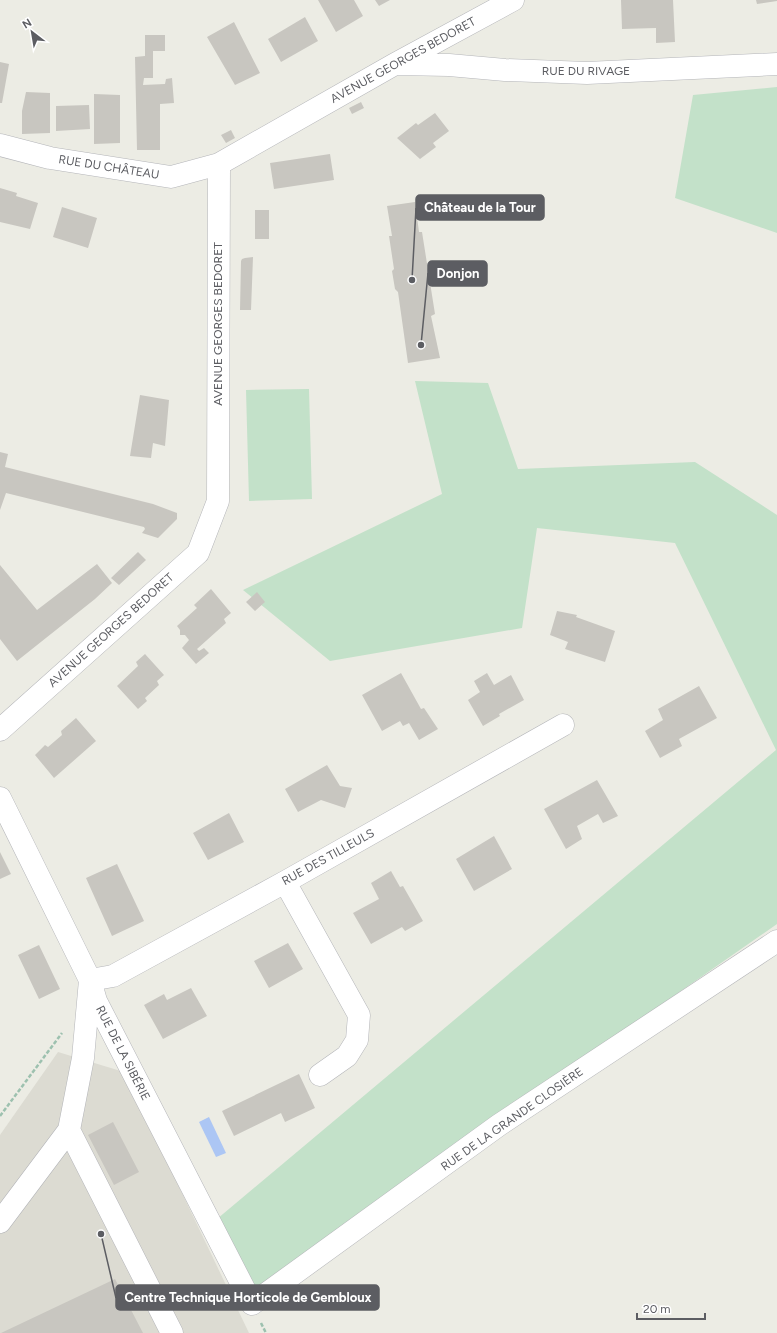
<svg xmlns="http://www.w3.org/2000/svg" width="777" height="1333" font-family="Figtree,sans-serif">
<rect width="100%" height="100%" fill="#ecece4"/>
<path fill="#dcdbd2" d="M58 1052 124 1072 249 1333H0V1135Z"/>
<path fill="#c3e1c9" d="M777 87V233L675 198 693 95Z
M415 381 488 383 518 469 695 462 777 515V924L251 1291 217 1219 776 750 675 543 537 528 522 628 330 661 243 590 442 494Z
M309 389 312 499 249 501 246 390Z"/>
<path fill="#acc6f4" d="M209 1117 226 1153 216 1157 199 1122Z"/>
<path fill="#c8c6c0" d="M318 0H354L363 16 336 32Z
M375 0H390L379 6Z
M621 0H673L675 42 656 43V28L622 29Z
M756 0H777V1L757 4Z
M305 17 318 41 281 62 268 39Z
M234 22 260 73 235 85 207 37Z
M145 35H165V51H153V78H144L143 85 165 84 166 79 172 78 174 103 160 104V150H137L135 57 145 56Z
M0 62 9 64 2 103H0Z
M26 92 50 93V133L22 134V111Z
M94 94 120 95V143L94 144Z
M361 102 364 108 352 114 349 108Z
M89 105 90 129 56 131V106Z
M435 113 449 131 433 143 436 147 420 159 397 138 416 123 418 125Z
M231 130 235 138 226 143 221 135Z
M330 154 334 180 274 189 270 163Z
M0 188 17 193 16 196 38 203 30 229 0 222Z
M415 202 419 232H422L435 314 431 316 440 358 408 363 398 292 395 289 392 271 394 269 389 236H392L387 206Z
M62 207 97 218 88 248 53 237Z
M255 210H269V239H255Z
M253 257 251 310H240L241 261 242 259 245 258Z
M140 395 169 400 165 446 153 443 151 458 130 456Z
M0 452 8 454 5 467 153 504 177 513V519L158 538 142 533 145 529 144 527 6 493 0 510Z
M138 552 146 560 119 585 111 578Z
M97 564 112 583 95 599 17 661 0 639V565L37 610Z
M211 589 231 613 224 619 226 623 197 649 199 651 204 648 209 653 196 664 182 648 189 640 185 635H180V630L177 626 197 608 194 605Z
M257 592 265 602 255 611 246 602Z
M557 611 577 615 576 617 615 631 605 662 565 649 568 642 550 635Z
M145 654 164 675 157 681 159 685 145 698 147 701 138 709 117 686 138 666 136 662Z
M401 673 421 709 424 708 438 729 419 740 409 723 403 726 400 721 382 731 362 695Z
M487 673 494 685 511 675 524 700 499 714 500 716 483 726 468 700 480 692 474 681Z
M699 686 717 718 679 739 682 746 660 758 645 731 663 720 658 709Z
M76 718 96 741 54 778 35 755 45 745 48 747 62 735 61 731Z
M327 765 340 786 352 788 345 808 321 800 298 812 285 789Z
M597 780 618 816 603 823 598 814 577 826 582 839 566 849 544 809Z
M229 813 244 842 208 860 193 833Z
M494 836 512 869 474 891 456 859Z
M0 852 11 874 0 879Z
M117 864 144 921 112 936 86 878Z
M391 871 400 887 403 886 423 921 405 931 402 927 371 944 353 913 379 899 371 883Z
M288 943 303 969 269 988 254 961Z
M39 945 60 989 39 999 18 955Z
M191 988 207 1016 163 1039 144 1005 164 994 167 1000Z
M299 1074 315 1108 285 1122 281 1113 234 1136 222 1111Z
M113 1122 139 1172 114 1185 88 1135Z
M115 1279 143 1333H1Z"/>
<g fill="none" stroke-linecap="round" stroke-linejoin="round">
<defs>
<path id="minor" d="M397 64 449 65 505 70 587 73 777 64
M0 145 50 158 171 177 219 164
M0 730 198 553 218 501 219 164 395 64 513 0
M0 798 90 980 96 1001 252 1304 499 1125 777 941
M285 882 359 1015 357 1040 347 1056 320 1075
M0 1222 69 1130
M172 1333 69 1130 83 1058 90 980 113 976 285 882 563 725"/>
</defs>
<use href="#minor" stroke="#b4b5b9" stroke-width="23"/>
<path stroke="#9dc1af" stroke-width="2.5" stroke-dasharray="4 2" stroke-linecap="butt" d="M0 1116 62 1033
M261 1323 266 1333"/>
<use href="#minor" stroke="#fff" stroke-width="22"/>
</g>
<g text-anchor="middle" dominant-baseline="central" stroke-width="3.5" stroke-linejoin="round" paint-order="stroke">
<g font-size="12" fill="#5c5d62" stroke="#fff">
<text transform="translate(403 60) rotate(-29)">AVENUE GEORGES BEDORET</text>
<text x="586" y="71">RUE DU RIVAGE</text>
<text transform="translate(109 167) rotate(9)">RUE DU CHÂTEAU</text>
<text transform="translate(218 324) rotate(-90)">AVENUE GEORGES BEDORET</text>
<text transform="translate(111 630) rotate(-42)">AVENUE GEORGES BEDORET</text>
<text transform="translate(328 857) rotate(-29)">RUE DES TILLEULS</text>
<text transform="translate(123 1053) rotate(63)">RUE DE LA SIBÉRIE</text>
<text transform="translate(512 1119) rotate(-35)">RUE DE LA GRANDE CLOSIÈRE</text>
</g>
</g>
<path fill="none" stroke="#5c5d62" stroke-width="1.5" d="M412 280L416 208M421 345L428 273M101 1234L116 1298"/>
<g fill="#5c5d62" stroke="#fff" stroke-width="1.5">
<circle cx="412" cy="280" r="4"/>
<circle cx="421" cy="345" r="4"/>
<circle cx="101" cy="1234" r="4"/>
</g>
<g fill="#5c5d62" stroke="#5c5d62" stroke-width="1.5">
<rect x="416" y="195" width="128" height="25" rx="4"/>
<rect x="428" y="261" width="59" height="25" rx="4"/>
<rect x="116" y="1285" width="263" height="25" rx="4"/>
</g>
<g font-size="13" text-anchor="middle" font-weight="bold" fill="#fff">
<text x="480" y="212">Château de la Tour</text>
<text x="458" y="278">Donjon</text>
<text x="248" y="1302">Centre Technique Horticole de Gembloux</text>
</g>
<g transform="translate(32 32) rotate(329)" stroke="#ffffff" stroke-width="3" paint-order="stroke">
<path d="M0-3L7 15L0 10L-7 15Z" fill="#5c5d62"/>
<text y="-6" font-size="11" font-weight="bold" text-anchor="middle" fill="#5c5d62">N</text>
</g>
<path d="M637 1313v6h68v-6" fill="none" stroke="#5c5d62" stroke-width="2"/>
<text x="643" y="1313" font-size="12" fill="#5c5d62" stroke="#ffffff" stroke-width="3" paint-order="stroke">20 m</text>
</svg>
